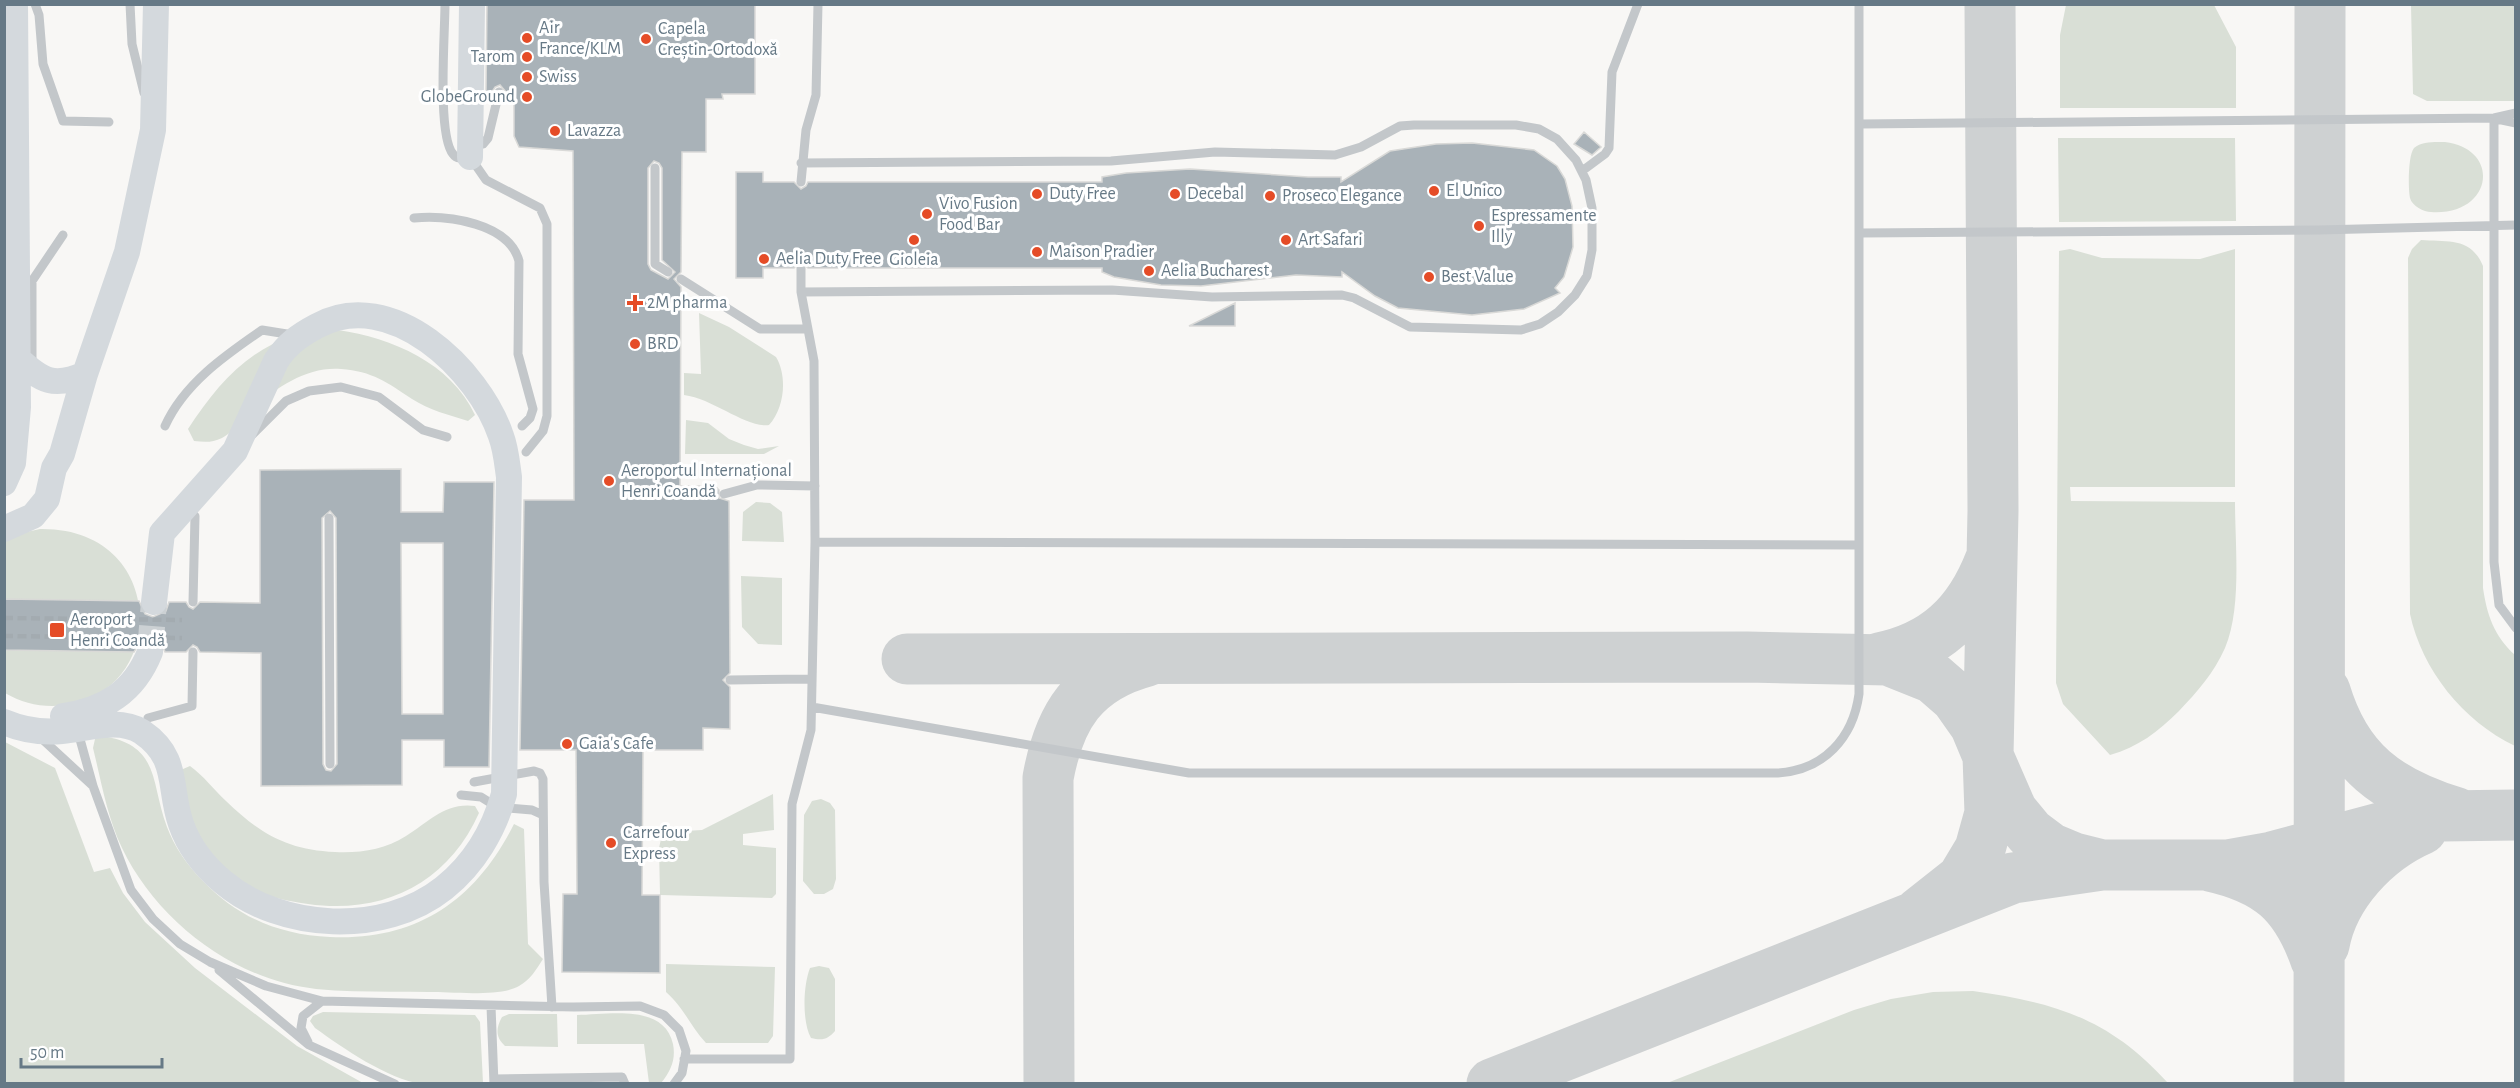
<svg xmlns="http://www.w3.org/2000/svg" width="2520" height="1088" font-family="'Alegreya Sans',sans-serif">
<rect width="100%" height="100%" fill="#f8f7f5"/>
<path fill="#d9dfd6" d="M2066 5H2214L2236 47V108H2060V35Z
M2411 5H2514L2515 101H2427L2413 94Z
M2058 138H2235L2236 221 2059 222Z
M2445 142C2502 149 2493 216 2431 212 2424 212 2412 206 2410 198 2408 189 2408 155 2414 148 2422 141 2435 142 2445 142Z
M2421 240C2448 242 2471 237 2483 266V588C2487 615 2494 636 2515 655V746C2463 721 2422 670 2410 614L2408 258 2412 249Z
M2070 249 2102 258 2200 259 2235 249V487H2070L2071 501 2235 502C2235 545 2242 608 2225 648 2214 673 2197 692 2179 711 2158 732 2138 747 2110 755L2063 704 2056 683 2059 251Z
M699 313 729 327 776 357C788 377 784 409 769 425 746 428 714 399 684 395V373L701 374Z
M338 330C392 338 451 363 475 415L468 421C449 415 429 410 412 399 388 383 372 371 341 369 306 366 272 390 248 413 240 422 232 433 222 438 212 443 204 442 194 441L188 429C215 388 245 351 293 336 307 332 324 332 338 330Z
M686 420 708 423 729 439 744 445 758 449 779 446 764 454H685Z
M756 502 770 503 782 512 784 542 742 541 743 512Z
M40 529C168 527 169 691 66 705 44 708 24 704 5 693L4 542 22 533Z
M741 576 782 578V645L758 644 742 627Z
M103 736C161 746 150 782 167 827 174 846 187 865 202 880 237 917 279 935 330 937 417 941 476 900 514 824L524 829 528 944 543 959C536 970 530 980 519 986 501 997 451 992 429 992 391 991 353 993 316 989 234 980 157 921 122 848 107 817 101 780 93 748L95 739Z
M5 742 55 768 94 872 110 868 123 893 145 922 195 968 297 1046 363 1083H5Z
M190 766C204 776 214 790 226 801 260 834 288 850 335 852 361 853 384 850 406 836 429 822 445 802 475 806L479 813C448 883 383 915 308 904 287 901 265 897 247 887 230 877 217 860 205 845 189 824 178 795 183 769Z
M773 794 774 830 743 834V845L776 848V894L772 898 660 895 659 848 661 839 669 832 702 830Z
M821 799 830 803 835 810 836 879 833 889 824 894H814L803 881 804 815 812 801Z
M666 964 775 967 773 1036 768 1043H706C690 1026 685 1009 666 992Z
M819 966 829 968 835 979V1031C828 1039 823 1041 811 1038 802 1022 803 986 810 968Z
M1973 991C2057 1003 2110 1019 2168 1083H1667L1854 1010 1891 999 1933 992Z
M323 1012 475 1015 480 1022 483 1083C463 1084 442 1086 422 1084 387 1079 343 1048 315 1028L310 1021 313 1016Z
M509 1014H557L558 1047 505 1046C495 1037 496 1028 502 1017Z
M577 1015C608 1015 664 1003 673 1044 676 1059 671 1071 661 1083H649L644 1044H577Z"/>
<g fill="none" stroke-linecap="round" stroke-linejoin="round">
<path stroke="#ced1d2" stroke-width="51" d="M1990 4 1993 511 1988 756 2012 811 2030 833 2050 848 2074 858 2102 865
M1879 658C1935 647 1969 615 1990 561
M907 659 1747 657 1888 660 1933 678 1956 698 1975 725 1988 756 1990 813 1980 849 1962 879 1919 913
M2325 691C2346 762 2388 792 2457 813
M2210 866C2269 879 2296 903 2316 960
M2324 945C2333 894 2376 849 2422 829
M1049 1084 1048 778C1059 717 1083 678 1147 661
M1492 1084 2013 878 2102 865H2227L2272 857 2414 819 2442 816 2516 815
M2319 1084 2320 4"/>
</g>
<path fill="#a9b2b8" stroke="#d9d9d7" stroke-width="1.5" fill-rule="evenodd" d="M487 4H755V94H722L723 99H706V152H682L681 272 674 279 681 287 680 486H715L719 490V498L729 501 730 673 723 680 730 687V729L703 728V750H643L642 895H660V973L562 972 563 894H577L576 750H520L524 500H574L573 151 519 147 514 136V92H506L500 85 495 87 492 92H486ZM654 161 659 163 662 168V260L675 272 668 279 651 270 648 264V168Z
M1584 132 1601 147 1592 155 1574 144Z
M1472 143 1534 150 1557 166 1565 179 1572 206 1573 247 1564 277 1555 288 1560 293 1524 309 1472 315 1398 308 1375 296 1342 272V277L1296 275 1201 286 1161 285 1114 277 1102 272V268H808L800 261 794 268H763V278H736V172H763V182H794L801 189 806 186 808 182H1102V177L1126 173 1190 169 1308 177H1341V182L1390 151 1436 144Z
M1235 303V326H1189Z
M401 469V512H443L444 482H494L489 767H444V740H402V785L261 786V653L200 652 197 647 193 645 186 652H165L162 643 149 637 141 640 134 652 4 650V599L139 601 145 614 153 617 166 611 169 602H186L189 607 193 609 200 602 260 603V470ZM330 511 336 518 337 764 331 771 326 770 323 764 322 518ZM401 543H443V714H402Z"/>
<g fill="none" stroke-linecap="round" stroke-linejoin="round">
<path stroke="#ccd1d4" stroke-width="26" stroke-dasharray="26 13" stroke-linecap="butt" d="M150 652 154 602"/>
<path stroke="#c3c7ca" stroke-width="9" d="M35 4 39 15 43 64 63 121 109 122
M130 4 132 44 144 93
M445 4C445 33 437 135 453 154 457 160 464 158 470 157L486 180 540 208 547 224V416L543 431 526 452
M2494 118V562L2499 605 2516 628
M2497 119 2516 123
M1861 124 2494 118 2516 113
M473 147 483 144 488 138 499 92
M801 163 1111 161 1215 152 1335 155 1361 147 1400 126 1414 125H1516L1539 129 1557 139 1576 160 1586 180 1592 208V250L1587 276 1575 295 1558 312 1540 324 1521 330 1410 327 1354 298 1342 295 1212 297 1112 290 801 292
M655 168V264L668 272
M1582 171 1605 154 1609 148 1612 72 1638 4
M801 182 806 130 816 95 818 4
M414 218C448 215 509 223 519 261L518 354 533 409 530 418 522 426
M1861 233 2319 230 2516 225
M681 279 760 329H808
M32 367V281L63 235
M165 426C184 384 224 356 262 330L293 335
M250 437 286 401 309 391 341 387 379 397 423 430 447 437
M724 494 757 485 815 486
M329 518 330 764
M815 542 1859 545
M193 602 195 516
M730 680 812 679
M812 707 1189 773H1778C1824 770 1853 738 1859 694V4
M148 718 192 706 193 652
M41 738 93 786 78 732
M474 782 534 771 540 773 543 779 544 882 552 1007
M93 786 131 890 153 919 180 944 210 962 266 986 322 1001 574 1007 640 1006 664 1015 679 1030 686 1051 682 1073 674 1084
M461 795 481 797 497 807 532 810 543 815
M219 970 309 1045 395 1084
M491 1006 494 1084
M308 1042 301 1028 303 1016 322 1001
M684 1059H790L792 804 811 730 815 542 814 361 801 292V268
M494 1079 622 1077 625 1084"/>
<path stroke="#d4d9dd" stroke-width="26" d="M470 157 472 4
M18 359C42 381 54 388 85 374
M4 483 13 463 18 407 15 4
M4 529 33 516 47 499 54 468 62 454 85 374 127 252 153 130 156 4
M63 716C105 710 134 692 150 652
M4 722C23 730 42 733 62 731 88 729 118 717 142 732 180 758 168 787 181 824 189 847 205 867 223 882 281 931 384 936 444 888 474 864 494 830 504 794L509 477C507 463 506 449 501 436 479 370 391 285 317 326 300 335 287 344 276 361L235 451 162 533 154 602"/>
<path stroke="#a3abb0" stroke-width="4.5" stroke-dasharray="9 4.5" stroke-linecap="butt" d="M4 618 182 620
M4 636 182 638"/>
</g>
<g fill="#e54c27" stroke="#fff" stroke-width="2">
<circle cx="527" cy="38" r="6"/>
<circle cx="646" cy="39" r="6"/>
<circle cx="527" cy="57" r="6"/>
<circle cx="527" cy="77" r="6"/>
<circle cx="527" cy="97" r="6"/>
<circle cx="555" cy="131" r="6"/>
<circle cx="1434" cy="191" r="6"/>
<circle cx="1037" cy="194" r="6"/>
<circle cx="1175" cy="194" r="6"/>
<circle cx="1270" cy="196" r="6"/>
<circle cx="927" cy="214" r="6"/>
<circle cx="1479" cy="226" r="6"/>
<circle cx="914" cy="240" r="6"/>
<circle cx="1286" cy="240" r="6"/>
<circle cx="1037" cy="252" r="6"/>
<circle cx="764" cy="259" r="6"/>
<circle cx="1149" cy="271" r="6"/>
<circle cx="1429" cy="277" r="6"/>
<path d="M632 294h6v6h6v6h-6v6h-6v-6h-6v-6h6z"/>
<circle cx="635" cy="344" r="6"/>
<circle cx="609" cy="481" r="6"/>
<rect x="49" y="622" width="16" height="16" rx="3"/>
<circle cx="567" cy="744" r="6"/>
<circle cx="611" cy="843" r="6"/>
</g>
<g text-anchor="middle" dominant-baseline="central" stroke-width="6" stroke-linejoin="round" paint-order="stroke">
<g font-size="18" fill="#667986" stroke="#fff" text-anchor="start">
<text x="539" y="28">Air<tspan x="539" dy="21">France/KLM</tspan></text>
<text x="658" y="29">Capela<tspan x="658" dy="21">Creștin-Ortodoxă</tspan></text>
<text x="515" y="57" text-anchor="end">Tarom</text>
<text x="539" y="77">Swiss</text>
<text x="515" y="97" text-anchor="end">GlobeGround</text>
<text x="567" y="131">Lavazza</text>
<text x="1446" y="191">El Unico</text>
<text x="1049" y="194">Duty Free</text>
<text x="1187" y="194">Decebal</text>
<text x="1282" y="196">Proseco Elegance</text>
<text x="939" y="204">Vivo Fusion<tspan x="939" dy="21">Food Bar</tspan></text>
<text x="1491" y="216">Espressamente<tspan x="1491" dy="21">Illy</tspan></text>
<text x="1298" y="240">Art Safari</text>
<text x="1049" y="252">Maison Pradier</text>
<text x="776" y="259">Aelia Duty Free</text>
<text x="914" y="260" text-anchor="middle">Gioleia</text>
<text x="1161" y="271">Aelia Bucharest</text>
<text x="1441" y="277">Best Value</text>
<text x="647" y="303">2M pharma</text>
<text x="647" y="344">BRD</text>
<text x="621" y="471">Aeroportul Internațional<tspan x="621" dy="21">Henri Coandă</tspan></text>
<text x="70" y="620">Aeroport<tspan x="70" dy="21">Henri Coandă</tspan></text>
<text x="579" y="744">Gaia's Cafe</text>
<text x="623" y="833">Carrefour<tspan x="623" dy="21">Express</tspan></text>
</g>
</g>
<rect width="2520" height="1088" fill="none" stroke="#667986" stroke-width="12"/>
<path d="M21 1058v9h141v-9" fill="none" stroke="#667986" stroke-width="3"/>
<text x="30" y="1058" font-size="18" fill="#667986" stroke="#ffffff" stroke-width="4.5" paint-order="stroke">50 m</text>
</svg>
